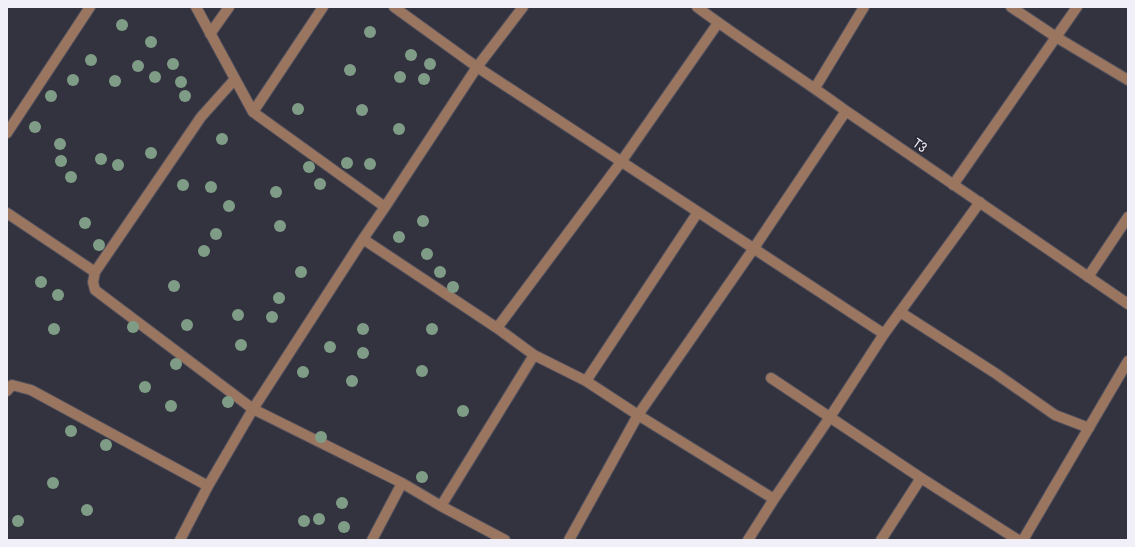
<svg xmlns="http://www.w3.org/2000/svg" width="1135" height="547" font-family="'Archivo Narrow',sans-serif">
<rect width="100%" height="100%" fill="#33323f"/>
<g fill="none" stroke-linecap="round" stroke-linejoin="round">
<defs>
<path id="minor" d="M196 7 253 112 385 207
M394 7 477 67 884 334
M697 7C745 43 797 75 846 111L1128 304
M1011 7 1056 37 1128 80
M210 34 229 7
M235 79 201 117 95 272 93 282 95 290 253 409 402 483 441 506 505 540
M815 88 864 7
M253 112 323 7
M7 133 90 7
M953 185 1077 7
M7 213 95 272
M363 239 497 328 534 355 586 381 638 415 774 499
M1088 277 1128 217
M900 312 995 373 1055 415 1089 428
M497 328 621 162 718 23
M771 378 921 478 1018 540
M586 381 698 212
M7 391 12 385 31 390 208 486
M441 506 534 355
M180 540 208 486 253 409 363 239 385 207 477 67 523 7
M372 540 402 483
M569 540 638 415 754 248 846 111
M748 540 774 499 830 417 884 334 980 202
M881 540 921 478
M1023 540 1128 361"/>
</defs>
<use href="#minor" stroke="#51505d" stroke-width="12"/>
<use href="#minor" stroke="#9a7661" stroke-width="10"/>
</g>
<g fill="#7f9d86">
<circle cx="122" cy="25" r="6"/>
<circle cx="370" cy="32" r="6"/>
<circle cx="151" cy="42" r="6"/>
<circle cx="411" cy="55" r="6"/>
<circle cx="91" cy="60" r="6"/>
<circle cx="173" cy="64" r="6"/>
<circle cx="430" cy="64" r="6"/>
<circle cx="138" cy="66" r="6"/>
<circle cx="350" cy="70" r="6"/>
<circle cx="155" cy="77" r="6"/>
<circle cx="400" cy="77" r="6"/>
<circle cx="424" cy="79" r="6"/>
<circle cx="73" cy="80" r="6"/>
<circle cx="115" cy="81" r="6"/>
<circle cx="181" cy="82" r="6"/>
<circle cx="51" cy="96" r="6"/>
<circle cx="185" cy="96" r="6"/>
<circle cx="298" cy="109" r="6"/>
<circle cx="362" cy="110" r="6"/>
<circle cx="35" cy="127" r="6"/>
<circle cx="399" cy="129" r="6"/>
<circle cx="222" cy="139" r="6"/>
<circle cx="60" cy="144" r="6"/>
<circle cx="151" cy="153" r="6"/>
<circle cx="101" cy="159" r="6"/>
<circle cx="61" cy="161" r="6"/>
<circle cx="347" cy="163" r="6"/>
<circle cx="370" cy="164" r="6"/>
<circle cx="118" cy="165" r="6"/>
<circle cx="309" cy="167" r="6"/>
<circle cx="71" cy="177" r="6"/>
<circle cx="320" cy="184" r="6"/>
<circle cx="183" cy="185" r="6"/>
<circle cx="211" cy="187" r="6"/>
<circle cx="276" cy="192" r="6"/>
<circle cx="229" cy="206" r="6"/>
<circle cx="423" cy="221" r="6"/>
<circle cx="85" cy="223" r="6"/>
<circle cx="280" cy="226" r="6"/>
<circle cx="216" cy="234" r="6"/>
<circle cx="399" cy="237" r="6"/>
<circle cx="99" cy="245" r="6"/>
<circle cx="204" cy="251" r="6"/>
<circle cx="427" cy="254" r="6"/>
<circle cx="301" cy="272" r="6"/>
<circle cx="440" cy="272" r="6"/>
<circle cx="41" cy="282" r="6"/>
<circle cx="174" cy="286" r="6"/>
<circle cx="453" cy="287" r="6"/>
<circle cx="58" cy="295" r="6"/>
<circle cx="279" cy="298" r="6"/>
<circle cx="238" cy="315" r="6"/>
<circle cx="272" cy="317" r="6"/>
<circle cx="187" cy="325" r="6"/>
<circle cx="133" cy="327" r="6"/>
<circle cx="54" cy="329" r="6"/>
<circle cx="363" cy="329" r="6"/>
<circle cx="432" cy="329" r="6"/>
<circle cx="241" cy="345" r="6"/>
<circle cx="330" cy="347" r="6"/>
<circle cx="363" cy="353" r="6"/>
<circle cx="176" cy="364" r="6"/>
<circle cx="422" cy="371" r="6"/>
<circle cx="303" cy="372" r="6"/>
<circle cx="352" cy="381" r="6"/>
<circle cx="145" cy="387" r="6"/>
<circle cx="228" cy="402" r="6"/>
<circle cx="171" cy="406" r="6"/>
<circle cx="463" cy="411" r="6"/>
<circle cx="71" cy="431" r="6"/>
<circle cx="321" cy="437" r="6"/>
<circle cx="106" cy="445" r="6"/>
<circle cx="422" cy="477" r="6"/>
<circle cx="53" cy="483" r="6"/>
<circle cx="342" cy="503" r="6"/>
<circle cx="87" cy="510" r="6"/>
<circle cx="319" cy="519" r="6"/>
<circle cx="18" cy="521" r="6"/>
<circle cx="304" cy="521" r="6"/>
<circle cx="344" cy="527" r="6"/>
</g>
<g text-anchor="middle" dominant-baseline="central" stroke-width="3" stroke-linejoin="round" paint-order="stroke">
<g font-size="14" fill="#f1f0f9" stroke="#292834">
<text transform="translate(920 145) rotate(35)">T3</text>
</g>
</g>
<rect width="1135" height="547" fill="none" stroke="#f1f0f9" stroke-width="16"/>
</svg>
